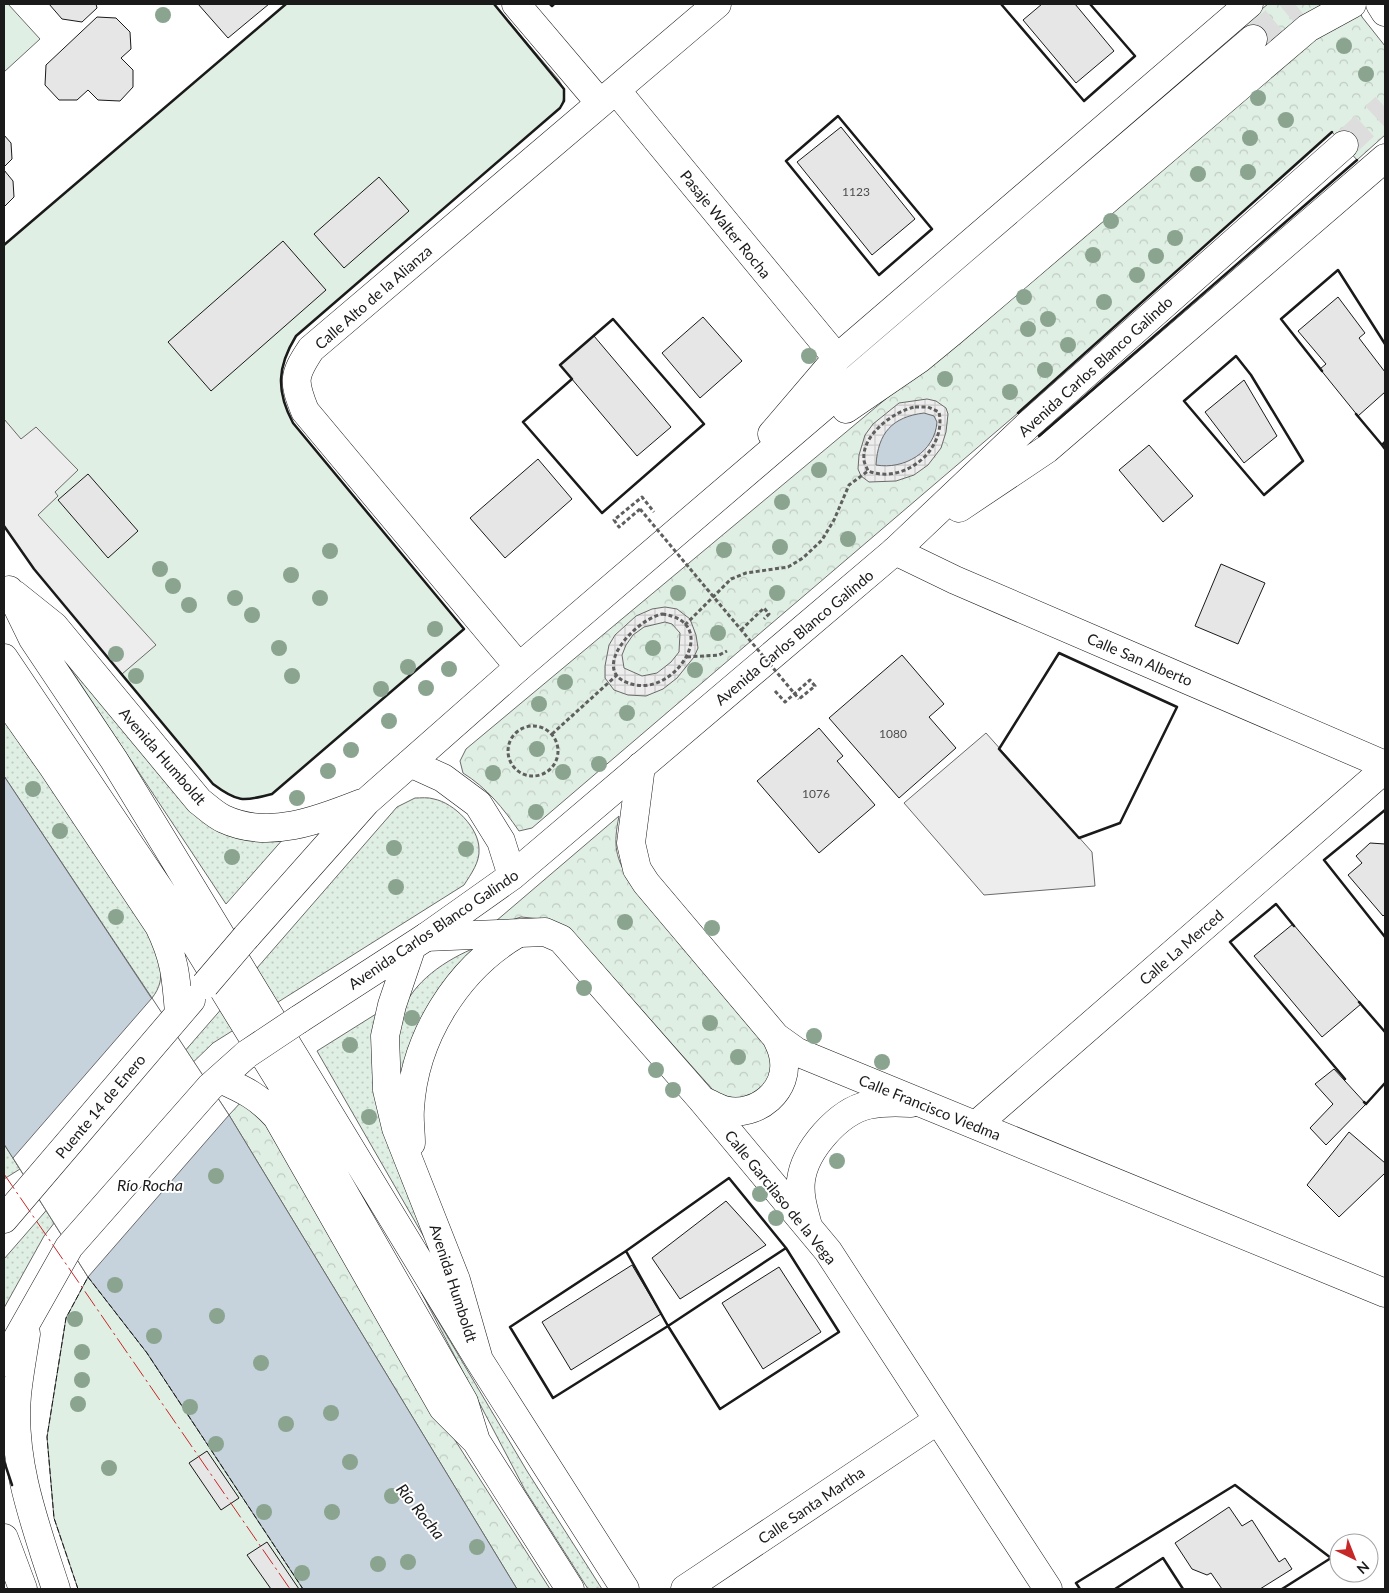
<svg xmlns="http://www.w3.org/2000/svg" width="1389" height="1593" font-family="Lato,sans-serif">
<defs>
<pattern id="grass-dots" width="8" height="8" patternUnits="userSpaceOnUse" patternTransform="scale(1.25)"><rect width="8" height="8" fill="#e0efe3"/><path d="M2 2h.1M6 6h.1" fill="none" stroke="#c0ccc2" stroke-width="1.8" stroke-linecap="round"/></pattern>
<pattern id="park-crowns" width="20" height="18" patternUnits="userSpaceOnUse" patternTransform="scale(1.25)"><rect width="20" height="18" fill="#e0efe3"/><path d="M2 6a3 3 0 1 1 6 0M12 15a3 3 0 1 1 6 0" fill="none" stroke="#c0ccc2"/></pattern>
<pattern id="plaza-grid" width="8" height="8" patternUnits="userSpaceOnUse" patternTransform="scale(1.25)"><rect width="8" height="8" fill="#ededed"/><path d="M0 4h8M4 0v8" fill="none" stroke="#cbcbcb"/></pattern>
</defs>
<rect width="100%" height="100%" fill="#fff"/>
<path fill="url(#grass-dots)" stroke="#6a6a6a" d="M48 635 165 777 284 838 226 904Z
M4 716 154 934C159 958 168 978 152 998L4 776Z
M415 798C421 798 428 797 434 799 454 803 479 828 479 849 480 862 471 874 464 885L213 1043 182 1073 62 1213 44 1236 4 1308V1259L397 807Z
M477 947 399 1096C398 1070 393 1040 401 1015 411 982 447 959 477 947Z
M376 1014 432 1251 317 1051Z
M4 1144 20 1169 4 1179Z
M421 1292 527 1471 602 1589H588L525 1490Z"/>
<path fill="url(#park-crowns)" stroke="#6a6a6a" d="M1268 4H1357L1362 17 1385 46V135L1357 160 1332 132 1018 413 532 828 519 831C503 808 487 788 463 773L460 761 466 749 960 337 1265 54 1242 25Z
M619 816C613 846 615 857 631 883L765 1042C767 1049 773 1059 772 1065 771 1098 737 1106 713 1090L585 946 542 919 521 917 489 927Z
M242 1101 255 1107 423 1390 550 1589H517L229 1115Z"/>
<path fill="#e0efe3" stroke="#6a6a6a" d="M4 4H8L40 39 4 72Z
M286 4H494L558 79C565 89 566 96 560 108L296 336C277 367 276 391 293 423L464 629 272 794C243 802 237 802 213 784L34 569 4 526V245Z
M88 1277 147 1353 303 1589H78L54 1518 47 1437 66 1318Z"/>
<path fill="#ededed" stroke="#6a6a6a" d="M4 419 21 439 36 427 78 470 55 492 58 496 38 515 156 645 122 674 34 569 4 526Z
M986 733 1092 852 1095 886 984 895 904 803Z"/>
<path fill="url(#plaza-grid)" stroke="#6a6a6a" fill-rule="evenodd" d="M927 399 936 401 946 408 948 414 946 432 941 448 928 465 914 475 896 481 869 482 861 476 858 469 859 455 865 435 873 424 899 403Z
M665 607 677 609 690 619 696 635 698 648 694 657 677 678 663 689 646 696 628 695 614 690 605 678V666L609 645 615 635 636 616 652 609ZM665 622 672 624 680 633 679 652 671 662 657 673 642 676 624 668 622 655 626 645 633 635 644 627Z"/>
<path fill="#c6d2dc" stroke="#6a6a6a" d="M924 413 934 416 937 422C935 452 904 470 876 465 878 433 892 417 924 413Z
M4 776 229 1115 517 1589H303L147 1353 88 1277 4 1144Z"/>
<path fill="#fff" stroke="#6a6a6a" d="M152 998 229 1115 88 1277 13 1158Z"/>
<path fill="#e6e6e6" stroke="#1a1a1a" d="M49 4H96L97 8 82 22 62 19Z
M198 4H269L228 38Z
M1042 4H1075L1114 51 1076 83 1023 20Z
M97 17 116 18 130 32 131 49 121 58 133 70V87L120 101 98 100 88 90 77 100H59L45 85 46 65Z
M841 127 915 219 872 255 797 162Z
M4 135 11 143 12 159 4 167Z
M4 170 13 181 14 197 4 207Z
M379 177 409 211 344 268 314 234Z
M283 241 326 290 211 391 168 342Z
M1338 297 1365 333 1359 338 1385 372V392L1358 416 1320 369 1326 364 1298 331Z
M703 317 742 361 700 398 662 353Z
M594 336 671 427 637 456 560 365Z
M1244 380 1277 436 1244 463 1205 412Z
M1149 445 1193 496 1163 522 1119 470Z
M538 459 572 499 505 558 470 518Z
M88 474 138 531 108 558 58 500Z
M1221 564 1265 583 1238 644 1195 626Z
M902 655 944 704 929 717 956 748 899 798 829 718Z
M819 728 843 756 837 761 875 805 819 853 757 781Z
M1370 843 1385 844V914L1383 916 1348 875 1362 863 1356 856Z
M1293 924 1361 1004 1322 1037 1254 956Z
M1334 1069 1366 1104 1326 1145 1310 1128 1333 1104 1315 1084Z
M1349 1132 1385 1163V1173L1339 1217 1307 1185Z
M726 1201 766 1245 680 1299 652 1258Z
M632 1265 661 1314 571 1370 542 1322Z
M779 1267 821 1332 763 1369 722 1303Z
M207 1451 239 1498 221 1510 189 1463Z
M1229 1507 1242 1526 1252 1520 1279 1562 1285 1558 1292 1569 1260 1589H1222L1211 1573 1207 1575 1192 1569 1175 1543Z
M267 1542 299 1589H271L247 1555Z"/>
<g fill="none" stroke-linecap="round" stroke-linejoin="round">
<path stroke="#ddd" stroke-width="28" stroke-dasharray="28 14" stroke-linecap="butt" d="M1253 39 1295 4
M1344 145 1385 107"/>
<defs>
<path id="minor" d="M516 4 600 103
M616 90 837 358
M895 551 955 580 1385 765
M519 667 305 411C293 381 293 376 311 349L717 4
M641 766 631 843 637 869 646 883 776 1037 797 1052 1385 1293
M426 937 545 932 561 939 702 1100 828 1251 1048 1589
M702 1100C709 1103 717 1108 724 1110 757 1118 791 1090 783 1055 782 1049 779 1043 776 1037
M976 1125 1385 769
M808 1226C804 1211 799 1196 801 1180 805 1150 838 1112 868 1105 882 1102 896 1102 911 1103
M685 1589 938 1420"/>
<path id="major" d="M1380 4 1385 12
M846 409 919 359 953 331 1308 28 1352 4
M772 434 837 358 1249 4
M959 508 1047 449 1385 158
M9 590 33 639 114 760 479 1360
M14 594 54 626 199 801C207 807 215 815 224 819 269 840 319 820 362 803
M4 658 187 930 281 1083 464 1402 476 1441
M4 697 53 767 159 926C175 959 176 977 179 1013
M410 763 443 778 478 804 501 841 512 876
M246 937 366 802 519 667 1253 39
M412 946 392 1005 385 1036 387 1090 396 1128 456 1280 479 1360 625 1589
M298 1020 426 937 512 876 895 551 1028 425 1344 145
M220 1079C245 1090 259 1097 277 1117L443 1408 476 1441 570 1589
M411 1143C411 1132 409 1120 410 1109 414 1038 457 969 517 934
M4 1219 191 1000
M26 1334C23 1354 19 1375 17 1395 11 1462 36 1527 56 1589
M4 1362 69 1247 210 1087 247 1054
M4 1538 23 1589"/>
</defs>
<use href="#minor" stroke="#1a1a1a" stroke-width="29"/>
<use href="#major" stroke="#1a1a1a" stroke-width="29"/>
<path stroke="#5f5f5f" stroke-width="3" stroke-dasharray="4 2.5" stroke-linecap="butt" d="M915 407H928L939 412C947 450 904 485 868 471 867 468 864 463 864 460 861 435 894 411 915 407Z
M640 509 619 527 614 520 642 497 654 512
M662 614C722 622 677 693 636 685 585 676 632 621 662 614Z
M685 625 731 579 746 573 788 567 803 558 822 540 834 520 849 485 868 471
M741 630 764 608 769 614 764 619
M687 657 719 655 727 651
M775 691 785 702 810 680 815 686 799 699
M508 751a25 25 0 1 1 50 0a25 25 0 1 1-50 0Z
M552 734 617 675"/>
<use href="#minor" stroke="#fff" stroke-width="28"/>
<use href="#major" stroke="#fff" stroke-width="28"/>
<defs>
<path id="major-bridge" d="M205 985 246 937
M247 1054 298 1020"/>
</defs>
<use href="#major-bridge" stroke="#1a1a1a" stroke-width="29" stroke-linecap="butt"/>
<path stroke="#5f5f5f" stroke-width="3" stroke-dasharray="4 2.5" stroke-linecap="butt" d="M640 509 799 699"/>
<use href="#major-bridge" stroke="#fff" stroke-width="28"/>
<path stroke="#1a1a1a" stroke-width="1" stroke-dasharray="6 2.5" stroke-linecap="butt" d="M78 1589 54 1518 47 1437 66 1318 88 1277 147 1353 303 1589"/>
<path stroke="#1a1a1a" stroke-width="2.5" d="M550 4 552 6 554 4
M1001 4 1084 101 1135 56 1090 4
M838 116 932 229 879 275 786 161Z
M4 245 286 4
M613 319 704 424 602 513 523 422 572 379 560 365Z
M1236 356 1251 375 1303 461 1264 495 1184 401Z
M1322 371 1281 319 1338 270 1385 344
M1018 413 1332 132
M1356 414 1382 445 1385 442 1382 445 1385 449
M1039 436 1357 160
M4 526 34 569 213 784C237 802 243 802 272 794L464 629 293 423C276 391 277 367 296 336L560 108 564 101V89L494 4
M1059 653 1177 707 1120 823 1079 838 999 749Z
M1385 810 1324 860 1385 937
M1294 926 1276 904 1230 942 1345 1079
M1359 1002 1385 1032
M1364 1102 1366 1104 1385 1083
M729 1178 786 1248 668 1326 626 1251Z
M786 1248 839 1332 720 1409 668 1326Z
M626 1251 668 1326 553 1398 510 1327Z
M4 1461 12 1485
M1080 1589 1076 1583 1235 1485 1331 1558 1282 1589
M1115 1589 1163 1558 1183 1589"/>
<path stroke="#c62828" stroke-width="1" stroke-dasharray="18 4 2.5 4" stroke-linecap="butt" d="M4 1174 290 1589"/>
</g>
<g fill="#8aa48f">
<circle cx="163" cy="15" r="8"/>
<circle cx="1344" cy="46" r="8"/>
<circle cx="1366" cy="74" r="8"/>
<circle cx="1258" cy="98" r="8"/>
<circle cx="1286" cy="120" r="8"/>
<circle cx="1250" cy="138" r="8"/>
<circle cx="1248" cy="172" r="8"/>
<circle cx="1198" cy="174" r="8"/>
<circle cx="1111" cy="221" r="8"/>
<circle cx="1175" cy="238" r="8"/>
<circle cx="1093" cy="255" r="8"/>
<circle cx="1156" cy="256" r="8"/>
<circle cx="1137" cy="275" r="8"/>
<circle cx="1024" cy="297" r="8"/>
<circle cx="1104" cy="302" r="8"/>
<circle cx="1048" cy="319" r="8"/>
<circle cx="1028" cy="329" r="8"/>
<circle cx="1068" cy="345" r="8"/>
<circle cx="809" cy="356" r="8"/>
<circle cx="1045" cy="370" r="8"/>
<circle cx="945" cy="379" r="8"/>
<circle cx="1010" cy="392" r="8"/>
<circle cx="819" cy="470" r="8"/>
<circle cx="782" cy="502" r="8"/>
<circle cx="848" cy="539" r="8"/>
<circle cx="780" cy="547" r="8"/>
<circle cx="724" cy="550" r="8"/>
<circle cx="330" cy="551" r="8"/>
<circle cx="160" cy="569" r="8"/>
<circle cx="291" cy="575" r="8"/>
<circle cx="173" cy="586" r="8"/>
<circle cx="678" cy="593" r="8"/>
<circle cx="777" cy="593" r="8"/>
<circle cx="235" cy="598" r="8"/>
<circle cx="320" cy="598" r="8"/>
<circle cx="189" cy="605" r="8"/>
<circle cx="252" cy="615" r="8"/>
<circle cx="435" cy="629" r="8"/>
<circle cx="718" cy="633" r="8"/>
<circle cx="279" cy="648" r="8"/>
<circle cx="653" cy="648" r="8"/>
<circle cx="116" cy="654" r="8"/>
<circle cx="408" cy="667" r="8"/>
<circle cx="449" cy="669" r="8"/>
<circle cx="695" cy="670" r="8"/>
<circle cx="136" cy="676" r="8"/>
<circle cx="292" cy="676" r="8"/>
<circle cx="565" cy="682" r="8"/>
<circle cx="426" cy="688" r="8"/>
<circle cx="381" cy="689" r="8"/>
<circle cx="539" cy="704" r="8"/>
<circle cx="627" cy="713" r="8"/>
<circle cx="389" cy="721" r="8"/>
<circle cx="537" cy="749" r="8"/>
<circle cx="351" cy="750" r="8"/>
<circle cx="599" cy="764" r="8"/>
<circle cx="328" cy="771" r="8"/>
<circle cx="563" cy="772" r="8"/>
<circle cx="493" cy="773" r="8"/>
<circle cx="33" cy="789" r="8"/>
<circle cx="297" cy="798" r="8"/>
<circle cx="536" cy="812" r="8"/>
<circle cx="60" cy="831" r="8"/>
<circle cx="394" cy="848" r="8"/>
<circle cx="466" cy="849" r="8"/>
<circle cx="232" cy="857" r="8"/>
<circle cx="396" cy="887" r="8"/>
<circle cx="116" cy="917" r="8"/>
<circle cx="625" cy="922" r="8"/>
<circle cx="712" cy="928" r="8"/>
<circle cx="584" cy="988" r="8"/>
<circle cx="412" cy="1018" r="8"/>
<circle cx="710" cy="1023" r="8"/>
<circle cx="814" cy="1036" r="8"/>
<circle cx="350" cy="1045" r="8"/>
<circle cx="738" cy="1057" r="8"/>
<circle cx="882" cy="1062" r="8"/>
<circle cx="656" cy="1070" r="8"/>
<circle cx="673" cy="1090" r="8"/>
<circle cx="369" cy="1117" r="8"/>
<circle cx="837" cy="1161" r="8"/>
<circle cx="216" cy="1176" r="8"/>
<circle cx="760" cy="1194" r="8"/>
<circle cx="776" cy="1218" r="8"/>
<circle cx="115" cy="1285" r="8"/>
<circle cx="217" cy="1316" r="8"/>
<circle cx="75" cy="1319" r="8"/>
<circle cx="154" cy="1336" r="8"/>
<circle cx="82" cy="1352" r="8"/>
<circle cx="261" cy="1363" r="8"/>
<circle cx="82" cy="1380" r="8"/>
<circle cx="78" cy="1404" r="8"/>
<circle cx="190" cy="1407" r="8"/>
<circle cx="331" cy="1413" r="8"/>
<circle cx="286" cy="1424" r="8"/>
<circle cx="216" cy="1444" r="8"/>
<circle cx="350" cy="1462" r="8"/>
<circle cx="109" cy="1468" r="8"/>
<circle cx="392" cy="1496" r="8"/>
<circle cx="264" cy="1512" r="8"/>
<circle cx="332" cy="1512" r="8"/>
<circle cx="477" cy="1547" r="8"/>
<circle cx="408" cy="1562" r="8"/>
<circle cx="378" cy="1564" r="8"/>
<circle cx="302" cy="1573" r="8"/>
</g>
<g text-anchor="middle" dominant-baseline="central" stroke-width="4" stroke-linejoin="round" paint-order="stroke">
<g font-size="12" fill="#4d4d4d">
<text x="856" y="191">1123</text>
<text x="893" y="733">1080</text>
<text x="816" y="793">1076</text>
</g>
<g font-size="15" fill="#1a1a1a" stroke="#fff">
<text transform="translate(726 224) rotate(51)">Pasaje Walter Rocha</text>
<text transform="translate(373 297) rotate(-41)">Calle Alto de la Alianza</text>
<text transform="translate(1095 366) rotate(-42)">Avenida Carlos Blanco Galindo</text>
<text transform="translate(794 637) rotate(-40)">Avenida Carlos Blanco Galindo</text>
<text transform="translate(1140 659) rotate(23)">Calle San Alberto</text>
<text transform="translate(163 756) rotate(49)">Avenida Humboldt</text>
<text transform="translate(433 929) rotate(-34)">Avenida Carlos Blanco Galindo</text>
<text transform="translate(1181 947) rotate(-41)">Calle La Merced</text>
<text transform="translate(100 1106) rotate(-50)">Puente 14 de Enero</text>
<text transform="translate(930 1107) rotate(22)">Calle Francisco Viedma</text>
<text transform="translate(781 1197) rotate(51)">Calle Garcilaso de la Vega</text>
<text transform="translate(454 1283) rotate(72)">Avenida Humboldt</text>
<text transform="translate(811 1505) rotate(-34)">Calle Santa Martha</text>
</g>
<g font-size="16" font-style="italic" fill="#1a1a1a" stroke="#fff">
<text x="150" y="1184">Río Rocha</text>
<text transform="translate(421 1511) rotate(51)">Río Rocha</text>
</g>
</g>
<rect width="1389" height="1593" fill="none" stroke="#1a1a1a" stroke-width="10"/>
<g transform="translate(1354 1558) rotate(137)"><circle r="24" fill="#ffffff" stroke="#a3a3a3"/>
<path d="M0-4L9 19L0 12L-9 19Z" fill="#c62828"/>
<text y="-8" font-size="14" font-weight="bold" text-anchor="middle" fill="#1a1a1a">N</text>
</g>
</svg>
